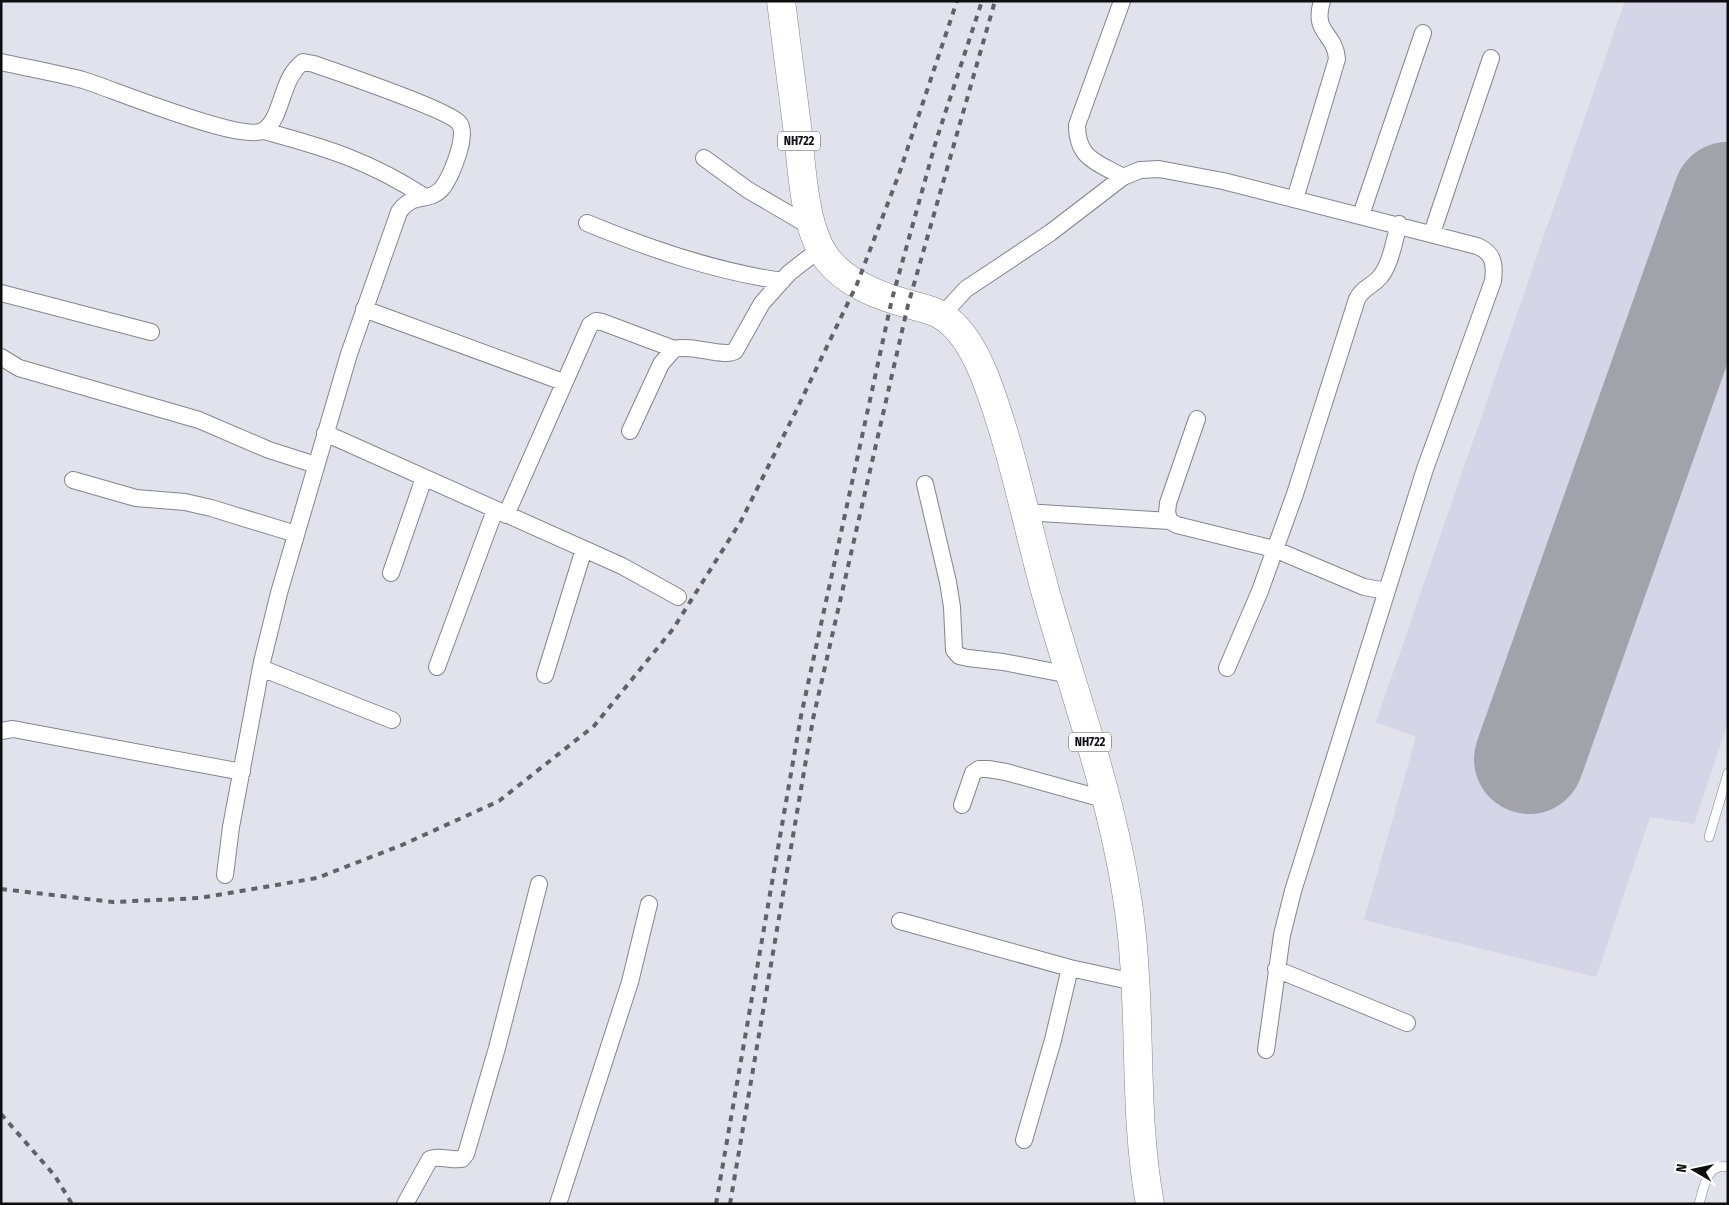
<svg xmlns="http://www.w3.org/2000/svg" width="1729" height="1205" font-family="'Fira Sans Condensed',sans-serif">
<rect width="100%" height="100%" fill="#e1e2ec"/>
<path fill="#d4d5e6" d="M1625 1H1728V723L1694 824 1650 817 1596 977 1364 920 1416 737 1376 722Z"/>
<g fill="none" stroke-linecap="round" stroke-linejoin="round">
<path stroke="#a1a2aa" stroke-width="110" d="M1529 759 1728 197"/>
<defs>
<path id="service" d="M1709 837 1728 773
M1699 1204C1704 1188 1706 1163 1728 1167"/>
<path id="minor" d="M1122 1 1077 125C1077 159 1097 162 1123 177
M1 62C28 68 56 73 83 80 112 89 244 144 264 130 283 118 280 79 303 62L314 64C336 72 449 110 459 123 469 134 451 176 443 187 430 204 413 191 399 212L349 354 279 593 262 662 231 827 225 875
M264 131C327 148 370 161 425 197
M704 158 748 190 813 228
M1295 199 1337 59C1335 32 1312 34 1322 1
M1361 215 1423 33
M587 223C650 249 714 271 782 281
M1432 233 1491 58
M1 293 151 332
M364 309 563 382
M942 315 966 289 1050 233 1123 177 1140 170 1159 169 1223 181 1477 246C1494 253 1495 264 1493 281L1425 469 1293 891 1282 935 1266 1050
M1 357 19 368 199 420 269 450 316 465
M1197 419 1168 503 1167 513 1170 521 1177 525 1274 549 1364 587 1387 591
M630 431 661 364 674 349C693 344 724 358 735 351L762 303 789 273 820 249
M325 433 622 566 678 597
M73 480 136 498 185 502 211 508 296 534
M925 484 948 582 952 607 954 650 959 656 968 658 1003 662 1070 675
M1024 512 1170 521
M506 515 590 325 596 321 602 322 674 349
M391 573 424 478
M437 667 495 510
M261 668 392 720
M1227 668 1260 591 1295 494 1357 299C1364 286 1372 287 1380 277 1391 264 1394 241 1399 224
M545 675 584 549
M1 731 13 729 242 772
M962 805 973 773 979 769H988L1006 772 1107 800
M900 921 1070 968 1134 982
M1276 969 1407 1023
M1024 1140 1053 1040 1070 968
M405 1204 430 1159C440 1155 451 1161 462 1159L466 1154 497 1048 539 884
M558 1204 630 982 649 904"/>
<path id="trunk" d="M781 1C786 43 792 84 797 126 802 165 803 229 828 260 847 284 879 296 908 304 918 307 929 309 939 314 961 326 976 354 985 377 1012 447 1026 522 1046 594 1077 704 1118 812 1131 927 1142 1019 1133 1112 1150 1204"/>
</defs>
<use href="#service" stroke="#84858e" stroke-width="10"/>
<use href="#minor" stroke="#84858e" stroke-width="18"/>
<use href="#trunk" stroke="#84858e" stroke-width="29"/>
<use href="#service" stroke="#fff" stroke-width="9"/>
<use href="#minor" stroke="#fff" stroke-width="16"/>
<use href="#trunk" stroke="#fff" stroke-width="28"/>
<path stroke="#616268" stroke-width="4" stroke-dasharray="6 6" stroke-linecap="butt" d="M1 889 113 902 200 898 317 878 402 845 499 801 594 726 673 629 741 521 795 413 857 284 899 174 957 1
M1 1114 55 1176 72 1204
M716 1204 801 716 892 299 936 141 982 1
M730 1204 813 719 908 305 995 1"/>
</g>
<g text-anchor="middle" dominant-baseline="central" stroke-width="5" stroke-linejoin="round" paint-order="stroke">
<g fill="#fff" stroke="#565658" stroke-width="1">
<rect x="778" y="131.5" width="42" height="19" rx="4"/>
<rect x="1069" y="732.5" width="42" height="19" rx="4"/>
</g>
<g font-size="12" font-weight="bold" fill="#0e0e11">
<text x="799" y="141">NH722</text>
<text x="1090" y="742">NH722</text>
</g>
</g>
<rect width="1729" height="1205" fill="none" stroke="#0e0e11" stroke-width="5"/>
<g transform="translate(1694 1170) rotate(279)" stroke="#ffffff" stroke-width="4" paint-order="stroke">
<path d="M0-4L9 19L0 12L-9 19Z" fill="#0e0e11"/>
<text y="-8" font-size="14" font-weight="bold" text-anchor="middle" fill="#0e0e11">N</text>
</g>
</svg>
